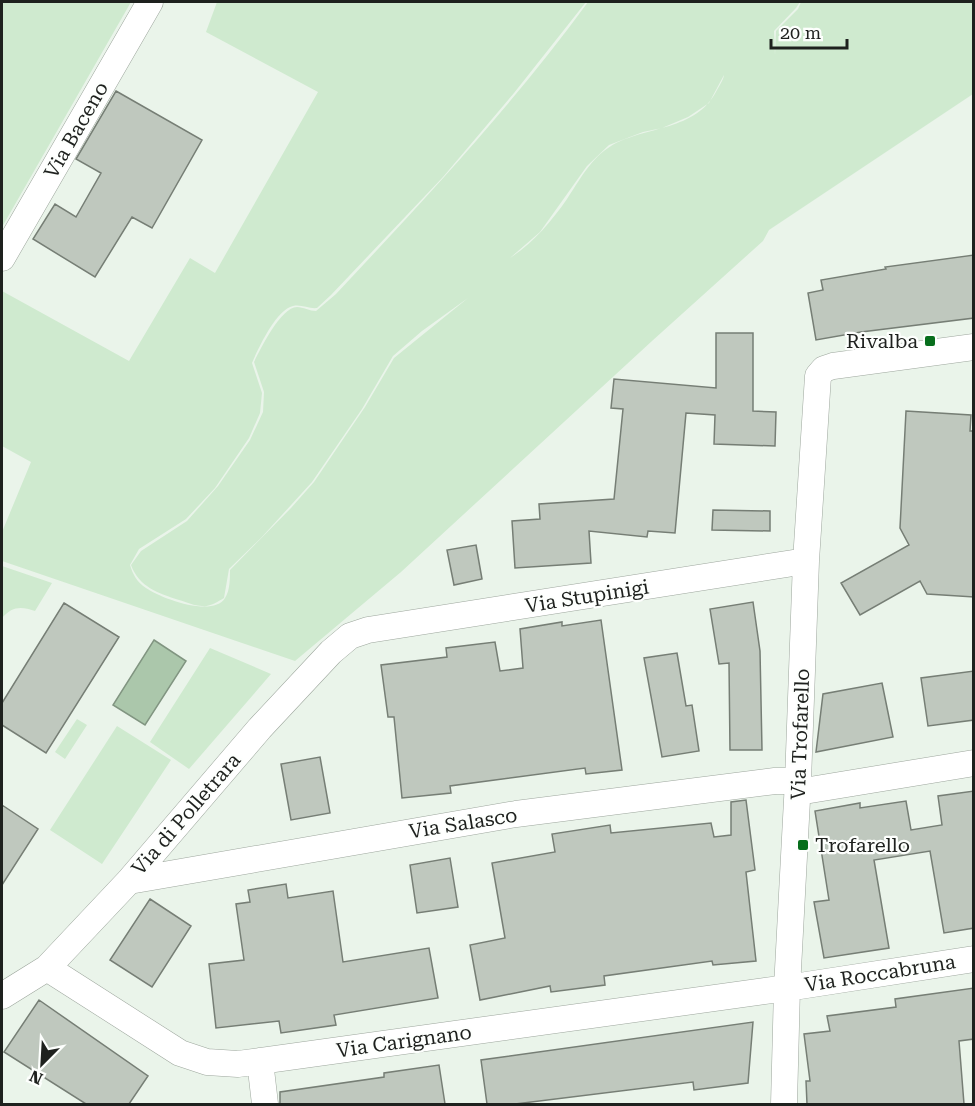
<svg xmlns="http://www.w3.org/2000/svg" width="975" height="1106" font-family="'Roboto Serif',serif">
<rect width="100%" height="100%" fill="#eaf4ea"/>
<path fill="#cfeacf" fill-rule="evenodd" d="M2 2H131L2 227Z
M217 2H586L514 93 443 177 331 295 317 308C309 309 301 304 293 306 276 310 259 347 252 363L262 393 260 413 249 438 215 488 186 519 139 549 130 565C133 575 137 582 146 588 160 598 213 618 225 598 230 591 230 578 230 570L291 508 314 482 365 407 394 358 468 298 422 331 393 356 362 409 312 482 261 538 229 569 224 598C217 602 210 607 202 606 195 606 186 602 179 600 158 593 139 587 131 565L141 551 187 521 218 486 250 440 263 412 264 392 254 362C261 348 281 307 297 307 303 307 310 311 316 311L336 294C424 200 512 106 588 2H800L796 8 774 31 775 55 776 31 798 9 801 2H973V94L769 230 763 241 652 341 401 572 295 661 2 561V532L31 462 2 446V291L129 361 190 258 215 273 318 92 206 32ZM724 75C724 78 720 85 717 90 696 132 646 125 611 146 591 158 579 181 567 199 551 222 533 243 510 258L540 232 587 166 609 145 643 132 662 128 688 117 709 103Z
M2 566 52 583 35 611C20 606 12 607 2 618Z
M210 648 271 674 189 769 150 742Z
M77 719 87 725 65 759 55 752Z
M117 726 171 760 102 864 50 830Z"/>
<path fill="#abc7ab" stroke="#819581" stroke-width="1.5" d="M154 640 186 661 145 725 113 705Z"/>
<path fill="#bfc8be" stroke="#767e75" stroke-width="1.5" d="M116 91 202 140 152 228 132 217 95 277 33 239 55 204 76 217 101 173 76 159Z
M974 255V318L861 332 816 340 808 293 823 290 821 280 886 269 885 267Z
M716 333H753V411L776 412 775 446 714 444 715 415 686 413 675 533 648 531 647 537 589 531 591 563 515 568 512 521 540 519 539 504 614 499 623 409 611 408 614 379 716 388Z
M906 411 971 415 970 431H974V597L927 594 920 581 860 615 841 583 909 545 900 528Z
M713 510 770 511V531L712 530Z
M476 545 482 579 454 585 447 550Z
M753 602 760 651 762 750H730L729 663 719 664 710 609Z
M64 603 119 637 46 753 2 725V703Z
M601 620 622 770 586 774 585 768 450 786 451 793 402 798 394 717H388L381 665 447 657 446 648 495 642 500 671 523 668 520 629 562 622V626Z
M677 653 686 706 692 705 699 751 662 757 644 658Z
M974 671V720L928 726 921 678Z
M882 683 893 737 816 752 823 694Z
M320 757 330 813 291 820 281 764Z
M974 791V928L944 933 930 851 874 860 889 948 824 958 814 902 829 900 815 811 860 803V808L906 801 911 830 942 825 938 796Z
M746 800 755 870 746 872 756 961 713 965 712 961 604 976 605 985 551 992 550 986 480 1000 470 945 505 938 492 863 555 852 552 834 610 825 611 833 711 823 714 837 731 835V802Z
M2 805 38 829 2 885Z
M450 858 458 907 417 913 410 865Z
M286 884 288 898 333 891 343 962 429 948 438 998 334 1015 336 1025 281 1033 279 1021 216 1028 209 964 244 960 236 904 250 902 248 890Z
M150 899 191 926 152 987 110 960Z
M974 988V1039L959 1041 964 1104H807L806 1081H810L804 1034 830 1031 827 1016 896 1007 895 999Z
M39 1000 148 1076 129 1104H86L4 1052Z
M753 1022 748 1083 694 1090 693 1082 515 1104H487L481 1060Z
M439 1065 445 1104H280V1092L384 1077V1073Z"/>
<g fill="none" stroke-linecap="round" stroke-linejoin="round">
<defs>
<path id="minor" d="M2 258 150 2
M798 792 974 763
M129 881 516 814 775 781H798
M47 968 180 1053 207 1062 238 1064 787 988 974 959
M2 996 47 968 129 881 260 728 331 652 350 636 368 630 806 561
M260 1061 265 1104
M784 1104 787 988 798 781 806 561 818 376 824 369 833 366 974 347"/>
</defs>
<use href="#minor" stroke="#9da69d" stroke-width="27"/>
<use href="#minor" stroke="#fff" stroke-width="26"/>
</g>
<g fill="#076e1c" stroke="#fdfffd" stroke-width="2">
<rect x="924" y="335" width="12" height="12" rx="3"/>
<rect x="797" y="839" width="12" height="12" rx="3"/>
</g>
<g text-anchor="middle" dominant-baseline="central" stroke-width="4.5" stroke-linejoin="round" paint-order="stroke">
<g font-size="20" fill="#1e211e" stroke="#fdfffd">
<text transform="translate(76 130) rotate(-60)">Via Baceno</text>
<text transform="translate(587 596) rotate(-9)">Via Stupinigi</text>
<text transform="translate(800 734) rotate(-88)">Via Trofarello</text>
<text transform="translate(186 814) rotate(-49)">Via di Polletrara</text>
<text transform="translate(463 823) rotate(-9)">Via Salasco</text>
<text transform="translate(880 973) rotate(-9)">Via Roccabruna</text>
<text transform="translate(404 1041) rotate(-8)">Via Carignano</text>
</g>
<g font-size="20" fill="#1e211e" stroke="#fdfffd" text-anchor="end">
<text x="918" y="341">Rivalba</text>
<text x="815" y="845" text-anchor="start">Trofarello</text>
</g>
</g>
<rect width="975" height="1106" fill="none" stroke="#1e211e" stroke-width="6"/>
<g transform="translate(42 1064) rotate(204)" stroke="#fdfffd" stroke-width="4.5" paint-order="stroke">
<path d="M0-4.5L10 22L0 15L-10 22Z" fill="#1e211e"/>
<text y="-9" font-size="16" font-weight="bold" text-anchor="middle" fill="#1e211e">N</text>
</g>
<path d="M771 39v9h76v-9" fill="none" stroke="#1e211e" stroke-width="3"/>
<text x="780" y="39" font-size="18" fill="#1e211e" stroke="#fdfffd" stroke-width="4.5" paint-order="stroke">20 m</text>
</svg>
